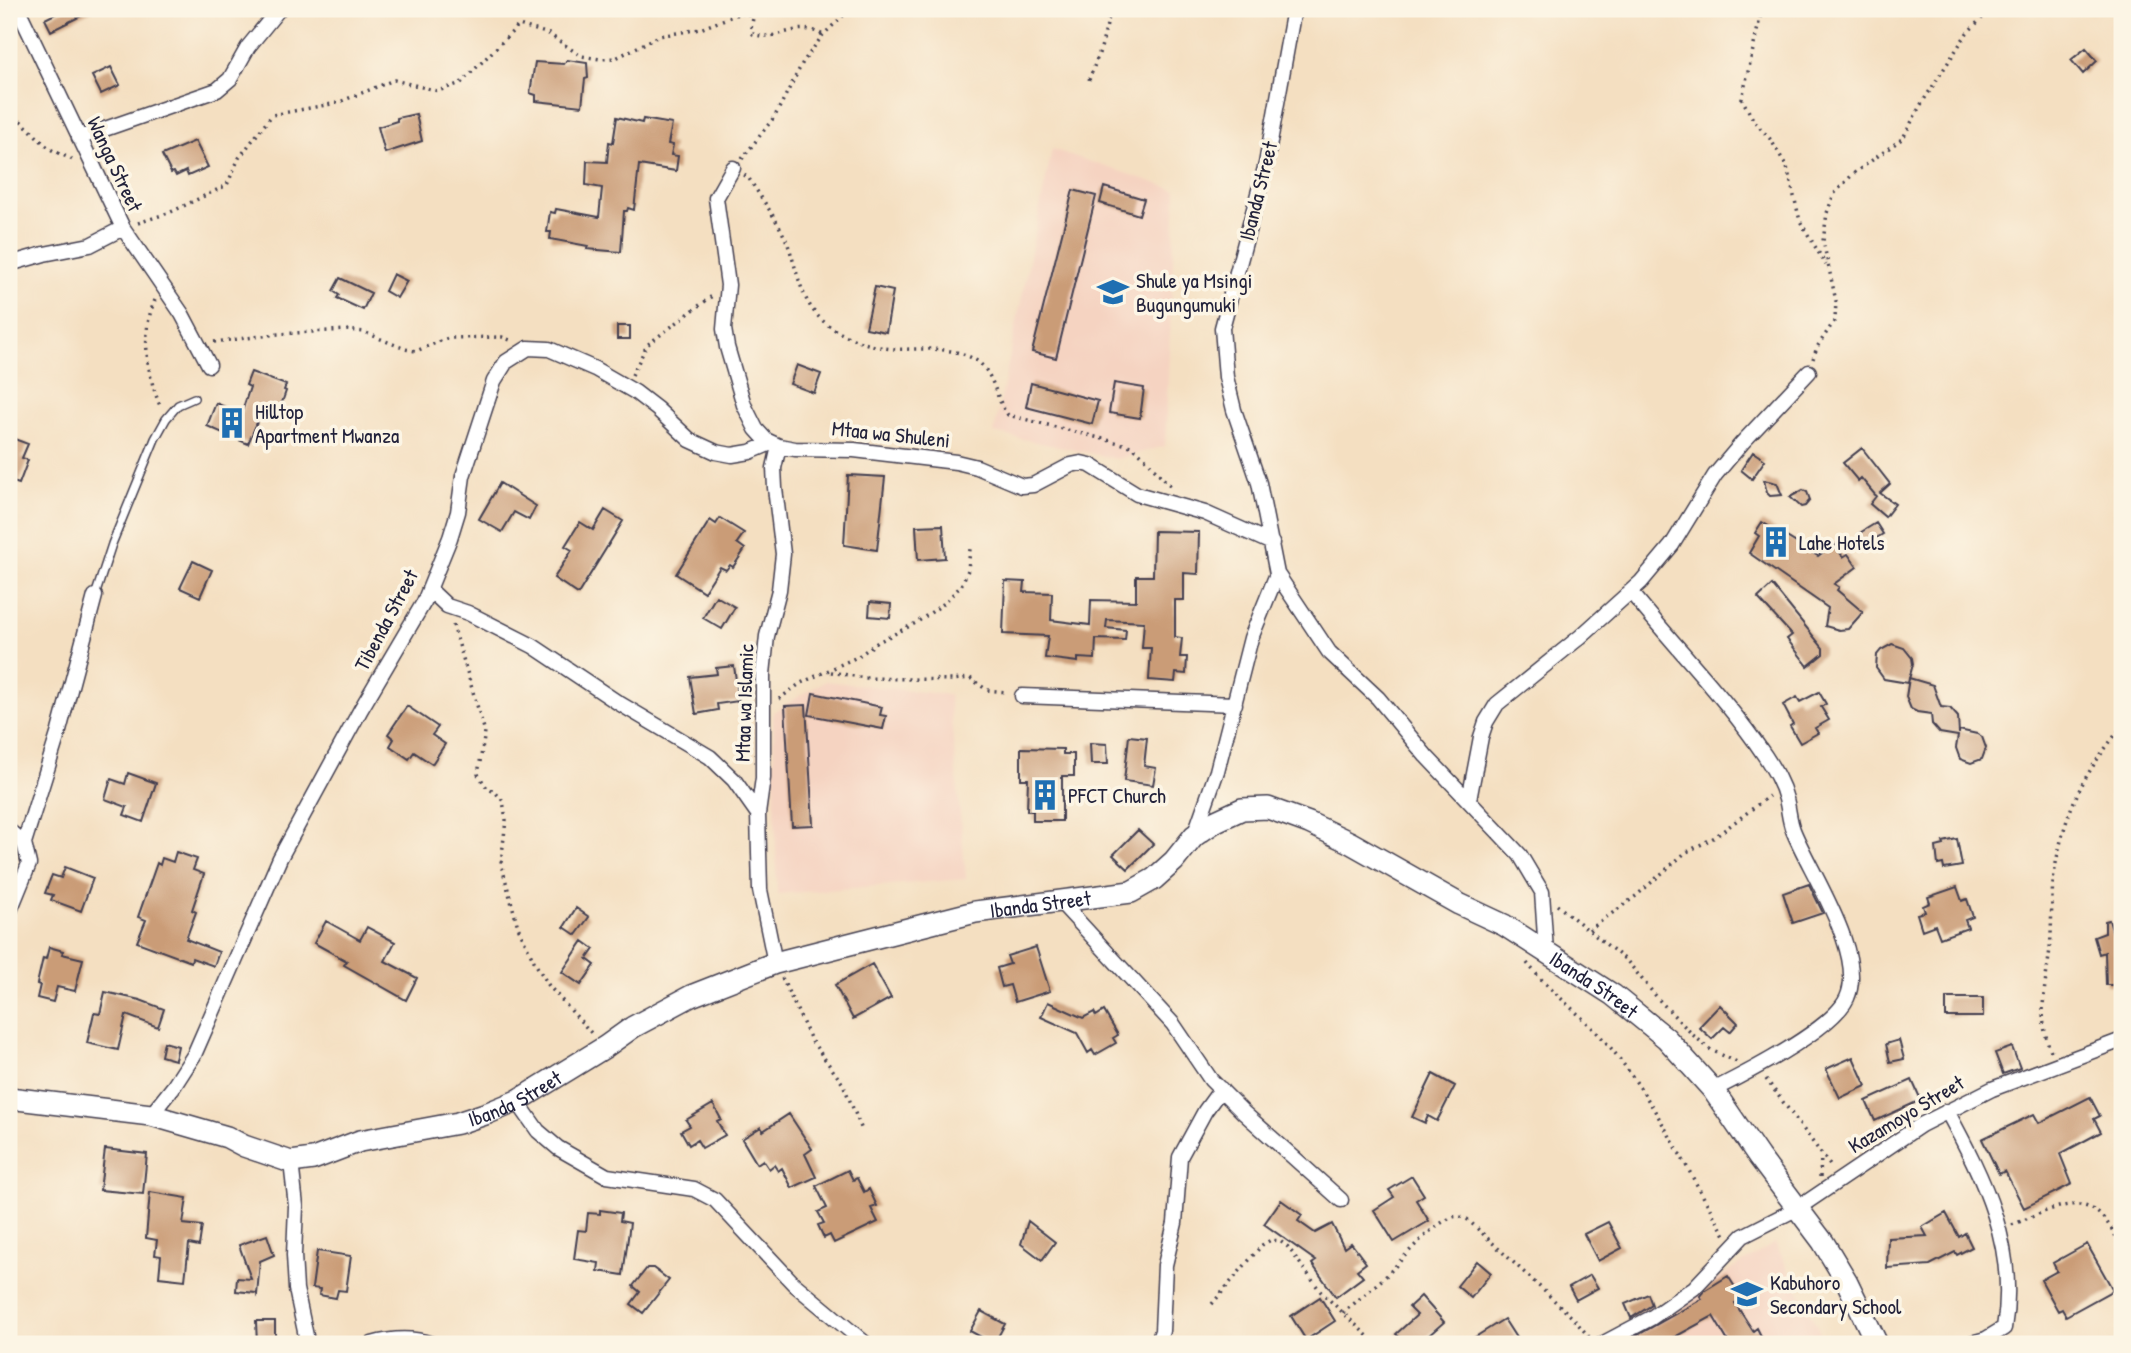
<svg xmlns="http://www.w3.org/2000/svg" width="2131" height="1353" font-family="'Patrick Hand',sans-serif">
<rect width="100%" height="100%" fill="#fcf5e5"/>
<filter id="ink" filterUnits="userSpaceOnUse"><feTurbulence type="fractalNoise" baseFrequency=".0143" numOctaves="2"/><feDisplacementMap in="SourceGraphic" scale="14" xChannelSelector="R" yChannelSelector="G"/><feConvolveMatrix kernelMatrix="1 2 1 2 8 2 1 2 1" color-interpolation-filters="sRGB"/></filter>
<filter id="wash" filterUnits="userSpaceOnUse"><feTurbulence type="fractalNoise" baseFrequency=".00686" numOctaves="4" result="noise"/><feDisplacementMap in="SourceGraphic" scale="28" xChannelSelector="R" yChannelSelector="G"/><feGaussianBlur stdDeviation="1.57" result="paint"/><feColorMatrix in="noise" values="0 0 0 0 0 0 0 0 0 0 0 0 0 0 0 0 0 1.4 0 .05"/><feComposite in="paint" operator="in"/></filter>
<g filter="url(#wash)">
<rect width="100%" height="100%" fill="#f4dfc1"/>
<path fill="#f5d3c1" d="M1052 149 1176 190 1165 446 1117 459 994 433Z
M825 681 949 695 966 879 777 894 773 712Z
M1775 1243 1826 1344H1611Z"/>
<g id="blocks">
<path fill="#ca9c77" d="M65 9H95L51 31 45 19Z
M2086 48 2097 61 2083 74 2071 60Z
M567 60 587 63 588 78 585 79 582 106 536 101V95L530 93 535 62 564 64Z
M111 67 120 85 101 94 92 76Z
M416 114 422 141 385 153 378 127 397 121V118Z
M617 117 642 123 643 119 672 124 668 144 673 145 671 155 678 156 676 171 639 165 634 210 628 208 627 211H624L621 252 587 249 588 246 550 239 551 232H547L550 212 555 213 556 209 599 217 602 188 586 185 587 161 607 162 609 142 613 143Z
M195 141 208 167 188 176 186 171 176 176 174 172 171 173 162 155Z
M1104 187 1144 199 1139 215 1100 203Z
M1073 190 1096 196 1056 358 1032 352Z
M393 274 407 281 397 298 385 291Z
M340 278 371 293 363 310 337 298 339 295 333 291Z
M875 287 893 291 886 332 866 328Z
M617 326H630V339H617Z
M797 365 821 374 814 393 790 384Z
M251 372 286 385 284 390 286 391 278 414 263 408 248 444 207 426 216 403 241 414 250 387 246 385Z
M1031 383 1098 401 1092 424 1026 407Z
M1114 383 1144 388 1140 418 1109 413Z
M9 437 28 444 22 458 28 460 19 484 13 482 10 490Z
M1862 448 1890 484 1880 493 1895 504 1885 517 1870 504 1877 495 1876 496 1861 478 1858 481 1843 463Z
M1753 452 1765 460 1752 479 1741 470Z
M848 475 885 477 877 550 844 545Z
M1764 480 1777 483 1782 495 1770 496 1767 493Z
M500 483 536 506 529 520 514 512 502 532 479 519Z
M1803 490 1807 492 1810 500 1805 506 1801 507 1790 497Z
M605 510 623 521 578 594 554 578 572 550 565 546 580 522 593 530Z
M720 518 744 533 737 543 745 549 733 567 730 565 726 570 720 567 704 592 676 574 710 520 716 524Z
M1762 522 1818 556 1834 544 1843 557 1848 554 1857 567 1834 584 1839 587 1837 590 1863 612 1848 629 1839 630 1825 626 1828 608 1749 553 1759 536 1755 533Z
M1876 523 1883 534 1865 545 1858 534Z
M943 525 945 558 918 560 916 526Z
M1154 531 1199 532 1198 574 1184 573V600H1175V637L1182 638 1180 657H1187L1186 674 1176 673 1175 682 1149 680 1151 648H1142L1144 622 1107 620 1106 628 1126 630 1125 640 1096 639 1095 659 1078 658V662L1045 658 1048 636 1003 634 1005 581 1025 582 1024 592 1052 593 1051 620 1090 625 1091 600 1136 601V576H1153Z
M193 561 212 570 200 597 180 588Z
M1772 585 1823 648V654L1808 666 1787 639 1792 635 1758 598Z
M716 596 735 607 722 629 703 618Z
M870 602 891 604 890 618 869 616Z
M1892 644 1904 648 1912 658 1913 664 1908 683 1884 679 1876 668 1877 655 1881 650Z
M734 666 739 701 717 704 718 710 696 714 690 677 717 674 716 668Z
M1909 678 1933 685 1941 707 1950 708 1958 717 1959 734V730L1977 734 1982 737 1986 748 1982 759 1971 763 1960 759 1956 748 1958 736 1940 733 1932 724 1931 714 1917 712 1911 709 1906 697Z
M1819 692 1826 704 1821 707 1829 720 1815 728 1818 733 1800 743 1790 726 1793 724 1783 705 1797 697 1800 702Z
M813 693 882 707 880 715 886 716 883 729 809 715Z
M806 705 813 825 792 826 785 706Z
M407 706 438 727 432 735 445 744 432 764 414 752 409 759 390 746 394 739 388 734Z
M1129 736 1147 738 1144 766 1156 768 1153 785 1124 781Z
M1090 743 1107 744 1108 764H1091Z
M1021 748 1063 749V754H1074V776H1062V821H1033V811H1027L1028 779H1021Z
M128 773 156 783 143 822 124 815 127 807 105 799 111 779 125 784Z
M1138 830 1153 844 1128 869 1113 855Z
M1957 839 1962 866 1944 869 1943 864 1938 865 1936 847 1944 845 1943 842Z
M176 852 197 859 193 870 204 874 192 910 196 912 186 939 219 952 214 966 192 958 191 962 137 942 146 920 138 917 157 863 160 865 162 858 173 862Z
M65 867 93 878 81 911 51 900 53 895 45 893 52 875 61 878Z
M1809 884 1823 913 1793 923 1783 893Z
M1957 887 1962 901 1967 899 1973 917 1965 920 1968 928 1940 938 1935 925 1922 930 1917 914 1925 912 1923 906 1930 903 1928 897Z
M576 908 589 917 576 935 564 927Z
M2109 920 2120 958H2122V985H2106L2105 952 2099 954 2094 937 2105 933V921Z
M326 921 360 940 367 927 395 942 385 961 417 978 406 1000 344 965 347 961 314 943Z
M583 941 594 949 587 959 595 965 581 985 562 972Z
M49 947 63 951 62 954 83 959 75 991 57 987 53 1002 37 998 40 985 37 984 43 958 46 959Z
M1036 947 1050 991 1015 1002 1010 985 1002 987 997 968 1010 964 1007 956Z
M872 964 891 998 853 1019 835 985Z
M105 992 140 1000 164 1009 158 1027 126 1015 118 1050 87 1043 94 1013 100 1014Z
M1946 998H1983V1017H1946Z
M1048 1002 1083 1018 1094 1012 1096 1016 1104 1011 1118 1035 1113 1038 1116 1043 1095 1055 1092 1050 1088 1053 1077 1033 1041 1017Z
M1720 1005 1738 1023 1730 1032 1724 1027 1712 1039 1699 1027Z
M1899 1040 1904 1059 1890 1062 1886 1044Z
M164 1042 178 1046 175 1060 161 1056Z
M2012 1047 2020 1068 2003 1074 1995 1053Z
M1853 1057 1866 1086 1840 1098 1826 1069Z
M1433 1074 1455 1086 1437 1121 1428 1116 1425 1123 1412 1117Z
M1912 1080 1921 1100 1875 1121 1866 1101Z
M2090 1097 2100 1116 2094 1119 2101 1132 2060 1154 2072 1184 2024 1208 2005 1171 1999 1174 1982 1139 2034 1114 2039 1123Z
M713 1104 721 1119 717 1121 725 1135 702 1148 697 1140 689 1145 681 1131 690 1126 686 1120Z
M789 1114 812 1149 805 1154 816 1177 792 1188 782 1168 778 1171 774 1165 769 1169 763 1160 757 1164 742 1139 761 1127 763 1131Z
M105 1149 147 1154 143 1194 100 1190Z
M848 1170 853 1180 857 1178 864 1192 869 1189 877 1206 871 1208 878 1222 834 1243 830 1235 824 1238 818 1225 824 1223 818 1212 827 1208 816 1186Z
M1412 1176 1424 1195 1416 1200 1429 1221 1394 1242 1374 1210 1394 1197 1389 1190Z
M150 1192 187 1198 183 1224 202 1226 199 1246 189 1244 185 1280 159 1277 161 1256 155 1255 157 1240 146 1238Z
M1281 1200 1302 1215 1298 1221 1315 1233 1332 1224 1344 1248 1351 1243 1366 1263 1357 1270 1363 1277 1336 1297 1312 1264 1316 1261 1264 1224Z
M600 1210 621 1213 620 1221 630 1223 623 1275 598 1271 599 1263 574 1259 578 1230 586 1231 588 1213 600 1214Z
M1946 1213 1959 1237 1965 1233 1972 1247 1957 1255 1955 1252 1930 1265 1887 1268 1888 1238 1927 1236 1922 1227Z
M1028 1221 1055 1242 1042 1260 1021 1244Z
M1608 1222 1622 1248 1598 1261 1584 1234Z
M267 1235 274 1255 260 1261 257 1295 256 1293 236 1291 237 1278 251 1279 239 1245Z
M2087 1244 2113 1290 2066 1316 2062 1309 2058 1311 2041 1280 2057 1271 2053 1263Z
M317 1251 351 1256 346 1291 338 1290 336 1298 319 1295 320 1289 312 1288Z
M1477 1261 1491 1273 1471 1298 1457 1286Z
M647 1268H653L669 1280 643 1313 631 1304 640 1292 633 1286Z
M1590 1275 1598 1288 1576 1300 1569 1287Z
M1728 1276 1742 1298 1735 1303 1753 1331 1757 1328 1765 1344H1726L1729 1343 1713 1316 1662 1344H1622L1702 1299 1700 1296 1704 1291Z
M1648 1294 1652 1305 1631 1318 1625 1304Z
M1421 1296 1444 1322 1419 1344H1406L1396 1334 1417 1315 1409 1307Z
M1320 1297 1335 1321 1306 1340 1291 1316Z
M981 1311 1005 1324 994 1344 970 1331Z
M1504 1319 1520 1344H1464Z
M256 1321H275V1344H257Z"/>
</g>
</g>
<g filter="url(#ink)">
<use href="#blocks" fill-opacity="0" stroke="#423e4f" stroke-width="2"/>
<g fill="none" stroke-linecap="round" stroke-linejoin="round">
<defs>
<path id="lane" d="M95 596 112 544 155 439 166 419 178 405 194 398"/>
<path id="street" d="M18 9 123 228 182 314 209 365
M1294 9 1266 164 1222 328 1226 377 1234 410 1259 483 1277 574 1329 652 1378 698 1426 756 1520 855 1542 892 1546 952
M79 138 217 90 230 79 248 47 279 9
M733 168 716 198 728 285 724 329 727 347 744 405 756 429 766 440 779 446 795 449 854 450 956 462 977 467 1022 486 1033 485 1071 465 1081 463 1090 465 1137 494 1205 513 1272 543
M9 264 44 254 90 245 123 228
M429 589 447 606 468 613 533 646 617 702 710 757 734 780 758 814
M1631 592C1675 647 1726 698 1765 756 1774 770 1782 783 1786 799 1789 810 1789 820 1793 830 1809 871 1867 954 1847 998 1833 1029 1745 1074 1713 1090
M1022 696 1235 704
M1469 800 1481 737 1486 722 1497 704 1580 637 1641 582 1672 545 1715 475 1742 443 1809 372
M9 831 24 843
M1194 836 1217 771 1251 638 1277 574
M1064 900 1066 908 1173 1024 1211 1080 1244 1113 1341 1200
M9 913 29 864 24 843 59 731 95 596
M775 963 760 890 758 814 763 778V674L767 636 779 590 783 554 775 488 774 468 779 446
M517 1101 538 1131 558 1148 607 1176 694 1189 715 1200 794 1284 866 1344
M1947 1111C1984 1179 2018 1248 2004 1328L1986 1339 1968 1344
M151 1115 174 1086 194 1055 280 858 361 709 424 602 450 538 458 512 463 476 494 381 506 362 528 348 549 349 595 369 635 392 657 409 690 440 716 452 732 455 750 452 771 443
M291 1162 296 1206 294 1255 296 1289 306 1336 305 1344
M372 1344C393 1338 412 1337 432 1344
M1157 1344 1162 1331 1165 1265 1175 1223 1180 1157 1205 1111 1221 1089
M1602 1344 1651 1318 1694 1288 1743 1236 1798 1208 1921 1125 1992 1089 2122 1040"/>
<g id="secondary">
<path id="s1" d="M9 1098 151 1115 227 1137 244 1146 291 1162 313 1159 360 1141 458 1123 488 1113 517 1101 605 1047 633 1027 691 996 775 963 975 912 1131 892 1154 879 1174 861 1194 836 1216 821 1242 809 1268 808 1309 823 1349 842 1459 904 1504 925 1613 995 1666 1038 1713 1090 1759 1157 1823 1242 1847 1282 1877 1344"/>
</g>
</defs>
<use href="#lane" stroke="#423e4f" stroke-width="10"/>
<use href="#street" stroke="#423e4f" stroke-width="17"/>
<use href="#secondary" stroke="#423e4f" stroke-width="24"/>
<path stroke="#423e4f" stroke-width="3.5" stroke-dasharray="2 5" stroke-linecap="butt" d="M1762 9 1742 99 1754 121 1771 140 1787 167 1800 221 1826 265
M1089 80 1101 48 1111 9
M9 113C25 122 35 136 49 148 56 153 67 156 74 161
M742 159 775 116 803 62 823 35 850 9
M744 175 748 177C761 198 777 219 787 242 796 265 800 297 817 315 835 335 868 347 894 349 922 350 953 345 977 361 995 374 995 399 1008 415L1131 446C1147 457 1157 474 1172 487
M138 223 171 212 227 185 239 158 272 115 337 103 394 80 438 91 461 83 519 25 549 34 581 56 600 59 616 58 659 36 700 29 740 13 748 14 753 18 751 29 753 34C778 43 797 19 823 35
M155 300C140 333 147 376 161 408
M214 342 278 334 346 330 364 332 405 349 416 351 448 338 502 337 513 341
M1813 359 1817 347 1835 320 1836 301 1823 241 1827 213 1834 194 1853 174 1903 138 1920 106 1967 33 1991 9
M632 375 647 345 712 296
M453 625 485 732 478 774 487 788 496 793 503 801 506 820 501 863 518 927 535 963 549 986 593 1035
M831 672 865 678 953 680 970 678 987 690 1007 692
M779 699 801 683 857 657 878 642 916 623 943 604 961 586 968 570 970 549
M1557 905 1627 961 1660 1001 1693 1035 1711 1050 1737 1062
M1589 930 1636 896 1685 853 1715 837 1769 796
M1527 963C1552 994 1585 1017 1610 1047 1657 1104 1688 1172 1725 1235
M782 978 811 1040 843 1084 862 1130
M2051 1051C2037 1018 2045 989 2049 956 2053 930 2050 902 2054 875 2058 849 2066 817 2078 793 2088 770 2107 746 2122 726
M1766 1079 1832 1168
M1820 1177 1821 1156
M2012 1225C2065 1203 2094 1185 2122 1249
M1212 1304 1262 1245 1271 1240 1280 1241 1288 1247 1321 1292 1376 1344
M1343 1313C1357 1301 1371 1289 1385 1277 1403 1259 1428 1227 1451 1218 1456 1215 1461 1217 1467 1219L1573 1318 1589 1337"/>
<use href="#lane" stroke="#fff" stroke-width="7"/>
<use href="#street" stroke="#fff" stroke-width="14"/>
<use href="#secondary" stroke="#fff" stroke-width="21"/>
</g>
</g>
<defs>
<symbol id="school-bare" viewBox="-9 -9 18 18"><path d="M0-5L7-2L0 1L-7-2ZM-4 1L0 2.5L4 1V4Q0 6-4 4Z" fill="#1f6fb2" stroke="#fcf5e5" stroke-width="2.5" paint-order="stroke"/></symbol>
<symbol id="building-bare" viewBox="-9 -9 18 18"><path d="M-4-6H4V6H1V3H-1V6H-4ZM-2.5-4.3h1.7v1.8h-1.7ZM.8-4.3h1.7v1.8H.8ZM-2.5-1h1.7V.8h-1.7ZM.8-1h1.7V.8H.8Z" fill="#1f6fb2" stroke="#fcf5e5" stroke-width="2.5" paint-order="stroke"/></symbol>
</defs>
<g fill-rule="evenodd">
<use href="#school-bare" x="1091" y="270" width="44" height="44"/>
<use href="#building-bare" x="210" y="401" width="44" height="44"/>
<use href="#building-bare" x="1754" y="520" width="44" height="44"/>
<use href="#building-bare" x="1023" y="773" width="44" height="44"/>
<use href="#school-bare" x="1725" y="1272" width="44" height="44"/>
</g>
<g text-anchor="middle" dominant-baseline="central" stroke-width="7" stroke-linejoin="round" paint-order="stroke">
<g font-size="21" fill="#22223b" stroke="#fcf5e5">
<text transform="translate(115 164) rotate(65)">Wanga Street</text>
<text transform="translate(1258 191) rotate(-76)">Ibanda Street</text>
<text transform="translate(891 434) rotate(6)">Mtaa wa Shuleni</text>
<text transform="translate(386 620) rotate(-62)">Tibenda Street</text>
<text transform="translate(744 703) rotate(-88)">Mtaa wa Islamic</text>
<text stroke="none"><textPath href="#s1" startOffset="1092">Ibanda Street</textPath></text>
<text stroke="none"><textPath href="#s1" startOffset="1722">Ibanda Street</textPath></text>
<text stroke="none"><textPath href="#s1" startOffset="525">Ibanda Street</textPath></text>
<text transform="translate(1906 1114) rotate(-31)">Kazamoyo Street</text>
</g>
<g font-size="21" fill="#22223b" stroke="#fcf5e5" text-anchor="start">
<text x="1136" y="280">Shule ya Msingi<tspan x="1136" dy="24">Bugungumuki</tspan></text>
<text x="255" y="411">Hilltop<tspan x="255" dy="24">Apartment Mwanza</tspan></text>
<text x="1799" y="542">Lahe Hotels</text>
<text x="1068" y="795">PFCT Church</text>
<text x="1770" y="1282">Kabuhoro<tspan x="1770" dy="24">Secondary School</tspan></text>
</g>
</g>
<rect width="2131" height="1353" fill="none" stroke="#fcf5e5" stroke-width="35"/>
</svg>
